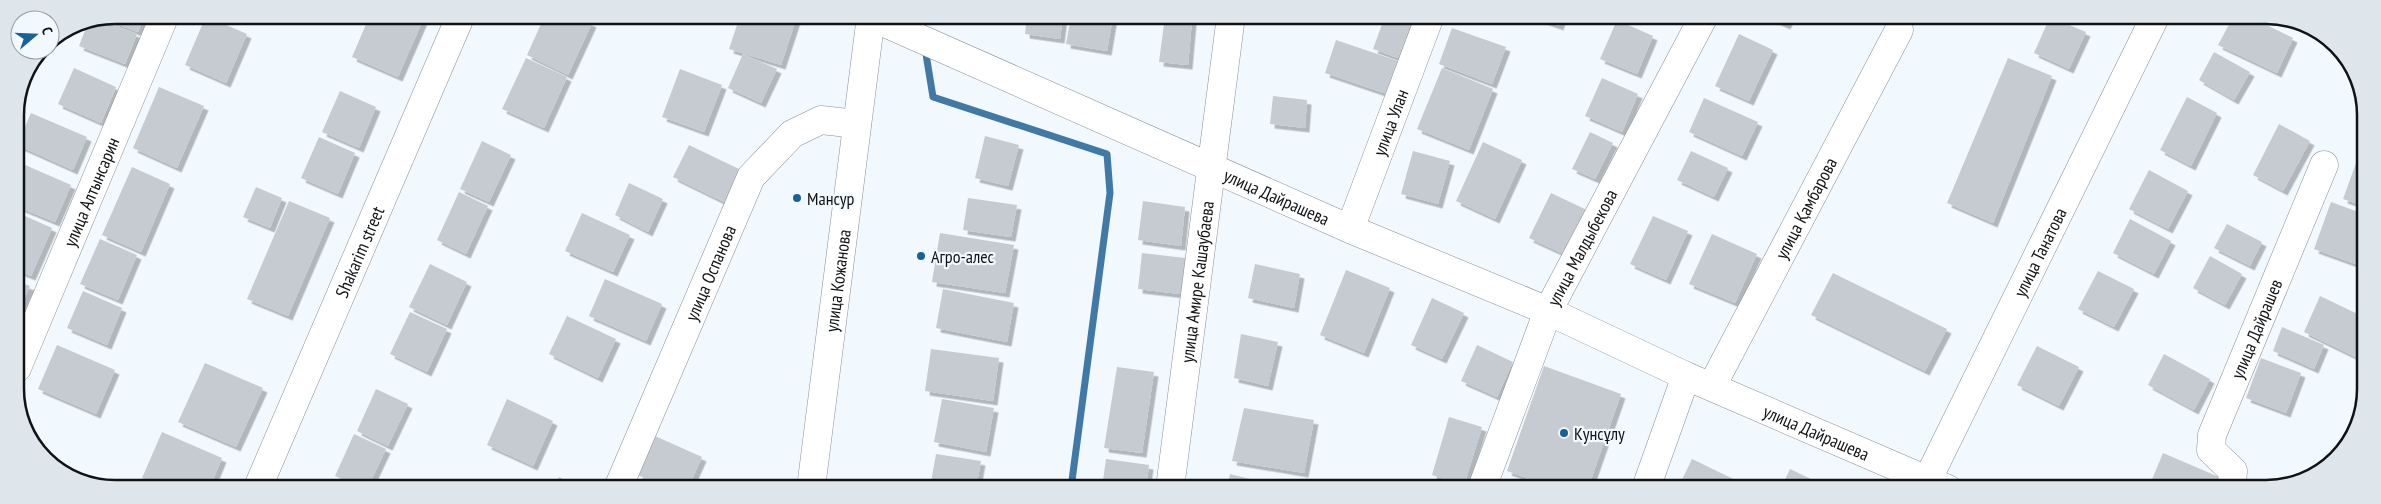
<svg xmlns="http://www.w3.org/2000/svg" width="2381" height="504" font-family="'PT Sans Narrow',sans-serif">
<defs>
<filter id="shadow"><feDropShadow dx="4.5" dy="4.5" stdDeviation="0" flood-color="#0004"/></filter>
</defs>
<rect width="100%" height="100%" fill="#f1f8fe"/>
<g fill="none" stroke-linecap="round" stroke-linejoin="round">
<path stroke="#4079a5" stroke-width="7" d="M922 32 923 16
M925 48 933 97 1107 154 1110 193 1071 488"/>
</g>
<path fill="#c5cbd1" filter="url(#shadow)" d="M115 15H145L138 32 101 18Z
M370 15H425L398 77 352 57Z
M545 15H574L592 23 568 75 527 55Z
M206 16 247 34 226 83 185 65Z
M740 16H797L781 65 729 49Z
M1027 16H1063L1060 39 1025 34Z
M1071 16H1113L1107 51 1066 44Z
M1165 16 1192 20 1188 65 1159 62Z
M1385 16H1414L1398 58 1373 49Z
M1531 16H1562L1559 26Z
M1765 16H1790L1786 25Z
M2050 17 2086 32 2069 69 2034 53Z
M2233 17H2250L2293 38 2277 73 2218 45Z
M98 18 137 34 125 64 79 46 89 20Z
M1617 20 1653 36 1637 74 1600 59Z
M1452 28 1506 47 1492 84 1439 64Z
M1739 34 1773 50 1749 101 1715 86Z
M1336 40 1398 61 1387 94 1325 73Z
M2214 52 2250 72 2234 100 2199 80Z
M743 54 777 69 761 103 728 88Z
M526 58 567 77 544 128 502 109Z
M2008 58 2052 76 1993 223 1947 203Z
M74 68 116 87 101 123 58 104Z
M1442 68 1493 89 1469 150 1417 129Z
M680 69 722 85 704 132 662 117Z
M1602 78 1638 94 1622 132 1585 116Z
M159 87 204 106 177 168 133 148Z
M340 91 376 107 359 148 322 132Z
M1273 96 1307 100 1305 128 1270 124Z
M2187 97 2217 113 2191 166 2160 150Z
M1704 98 1758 122 1742 156 1689 132Z
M31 113 87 137 73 170 17 145Z
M2279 124 2310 141 2283 191 2253 175Z
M1590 132 1613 143 1595 179 1572 169Z
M985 136 1019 145 1008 186 975 178Z
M319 137 355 153 338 194 301 178Z
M482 141 511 155 489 202 460 189Z
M1483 142 1522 160 1495 219 1456 201Z
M689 145 739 169 724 202 673 177Z
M1413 151 1450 161 1438 204 1401 194Z
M1691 151 1728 168 1714 197 1677 180Z
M2360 152 2364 154V206L2343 199Z
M16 161 71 185 55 222 16 206Z
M132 167 170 184 141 252 102 235Z
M2149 170 2188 191 2168 229 2129 209Z
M629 183 663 199 648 232 615 215Z
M256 187 282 198 270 228 243 217Z
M459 192 488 206 466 254 437 240Z
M1551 193 1589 211 1568 256 1529 238Z
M968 198 1017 205 1011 237 963 230Z
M289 201 330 218 288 316 247 299Z
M1143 201 1185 207 1181 246 1138 240Z
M2331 202 2364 214V267L2314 249Z
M16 212 52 228 31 276 16 270Z
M582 213 630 235 613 272 565 251Z
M1653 216 1688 231 1666 280 1630 264Z
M2130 219 2171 241 2154 274 2113 253Z
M2227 224 2262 242 2250 266 2214 248Z
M940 233 1014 245 1005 293 932 282Z
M1712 234 1757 254 1735 303 1689 284Z
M100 239 137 255 118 300 80 284Z
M1142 253 1194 259 1189 295 1138 289Z
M2210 256 2242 274 2225 305 2193 288Z
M430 264 467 282 447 325 409 307Z
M1255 264 1300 274 1294 308 1248 298Z
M1346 270 1390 288 1364 353 1320 335Z
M2098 271 2134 289 2114 327 2078 309Z
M1833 273 1947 329 1925 371 1811 315Z
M605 279 662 304 646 341 589 316Z
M16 281 30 286 16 317Z
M943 289 1014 303 1007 342 936 328Z
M83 291 122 308 107 345 67 328Z
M2320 296 2364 317V361L2304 332Z
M1432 298 1464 313 1442 359 1411 345Z
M410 312 447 329 427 372 390 354Z
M567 316 616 339 598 378 549 354Z
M2282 327 2324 345 2314 369 2273 351Z
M1241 334 1278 342 1268 386 1234 378Z
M57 345 115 370 96 414 38 389Z
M1477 345 1513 362 1497 397 1461 381Z
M2037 346 2079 367 2059 406 2017 385Z
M931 349 999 358 993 401 925 391Z
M2164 354 2210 379 2194 410 2148 385Z
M2261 358 2301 373 2286 413 2246 398Z
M205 363 263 388 236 447 178 422Z
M1544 366 1621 394 1588 488H1554L1507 471Z
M1117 367 1154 372 1142 453 1104 448Z
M376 389 408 404 388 446 357 431Z
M507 399 553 421 533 466 487 445Z
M942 399 994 408 986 452 934 442Z
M1244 408 1314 420 1304 473 1232 461Z
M1449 417 1482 427 1464 485 1432 475Z
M162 432 222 458 210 487H163L142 478Z
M354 434 386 449 368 487H359L335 476Z
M655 436 702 457 688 488H666L638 475Z
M2163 453 2219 477 2214 489H2148Z
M936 454 981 461 976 488H930Z
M1106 459 1149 465 1146 488H1102Z
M1692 459 1752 488H1678Z
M1790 469 1830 488H1781Z
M1230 474 1278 486V488H1227Z
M559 477 580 488 555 487Z"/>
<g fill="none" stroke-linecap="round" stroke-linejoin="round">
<defs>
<g id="minor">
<path id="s1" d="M869 16 1350 229 1548 311 1686 376 1948 489"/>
<path id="s2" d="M1350 229 1430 16"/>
<path id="s3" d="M17 368 165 15"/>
<path id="s4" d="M1712 386 1899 30"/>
<path id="s5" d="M258 487 461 15"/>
<path id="s6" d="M618 488 751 177 792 134 821 120 857 124"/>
<path id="s7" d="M1170 488 1231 16"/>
<path id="s8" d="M1482 488 1548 311 1704 16"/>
<path d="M1646 488 1686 376"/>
<path id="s9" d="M1923 489 2155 17"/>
<path id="s10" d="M2230 489 2232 483 2233 471 2211 450 2212 435 2324 165"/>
</g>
<g id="secondary">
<path id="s11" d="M811 488 871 16"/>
</g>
</defs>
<use href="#minor" stroke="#898f95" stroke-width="29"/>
<use href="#secondary" stroke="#898f95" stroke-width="29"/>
<use href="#minor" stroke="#fff" stroke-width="28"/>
<use href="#secondary" stroke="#fff" stroke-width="28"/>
</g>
<g fill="#176296" stroke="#f1f8fe" stroke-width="2">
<circle cx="797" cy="198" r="5"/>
<circle cx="921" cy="256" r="5"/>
<circle cx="1564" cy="433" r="5"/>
</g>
<g text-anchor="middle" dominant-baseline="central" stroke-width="4.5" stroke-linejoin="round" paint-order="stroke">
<g font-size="18" fill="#101214" stroke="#f1f8fe">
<text stroke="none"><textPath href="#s2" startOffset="114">улица Улан</textPath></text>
<text stroke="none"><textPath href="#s3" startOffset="191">улица Алтынсарин</textPath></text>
<text stroke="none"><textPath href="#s1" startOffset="446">улица Дайрашева</textPath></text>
<text stroke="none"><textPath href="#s4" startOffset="201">улица Қамбарова</textPath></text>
<text stroke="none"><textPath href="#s8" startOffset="261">улица Малдыбекова</textPath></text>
<text stroke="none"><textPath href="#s5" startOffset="256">Shakarim street</textPath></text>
<text stroke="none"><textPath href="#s9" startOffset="264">улица Танатова</textPath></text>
<text stroke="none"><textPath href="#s6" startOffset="234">улица Оспанова</textPath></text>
<text stroke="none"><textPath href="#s11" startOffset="209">улица Кожанова</textPath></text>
<text stroke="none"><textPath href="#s7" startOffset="208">улица Амире Кашаубаева</textPath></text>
<text stroke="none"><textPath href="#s10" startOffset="179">улица Дайрашев</textPath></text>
<text stroke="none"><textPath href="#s1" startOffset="1035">улица Дайрашева</textPath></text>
</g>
<g font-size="18" fill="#101214" stroke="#f1f8fe" text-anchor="start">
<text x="807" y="198">Мансур</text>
<text x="931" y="256">Агро-алес</text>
<text x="1574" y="433">Кунсұлу</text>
</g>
</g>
<path d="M0 0H2381V504H0ZM115 24H2266A91 91 0 0 1 2357 115V389A91 91 0 0 1 2266 480H115A91 91 0 0 1 24 389V115A91 91 0 0 1 115 24Z" fill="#dfe6eb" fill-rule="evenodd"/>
<path fill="none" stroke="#101214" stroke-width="2.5" d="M115 24H2266A91 91 0 0 1 2357 115V389A91 91 0 0 1 2266 480H115A91 91 0 0 1 24 389V115A91 91 0 0 1 115 24Z"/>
<g transform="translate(35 35) rotate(71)"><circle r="24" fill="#f1f8fe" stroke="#979ca0"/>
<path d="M0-4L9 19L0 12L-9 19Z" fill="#176296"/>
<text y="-8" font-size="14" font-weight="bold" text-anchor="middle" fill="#101214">С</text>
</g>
</svg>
